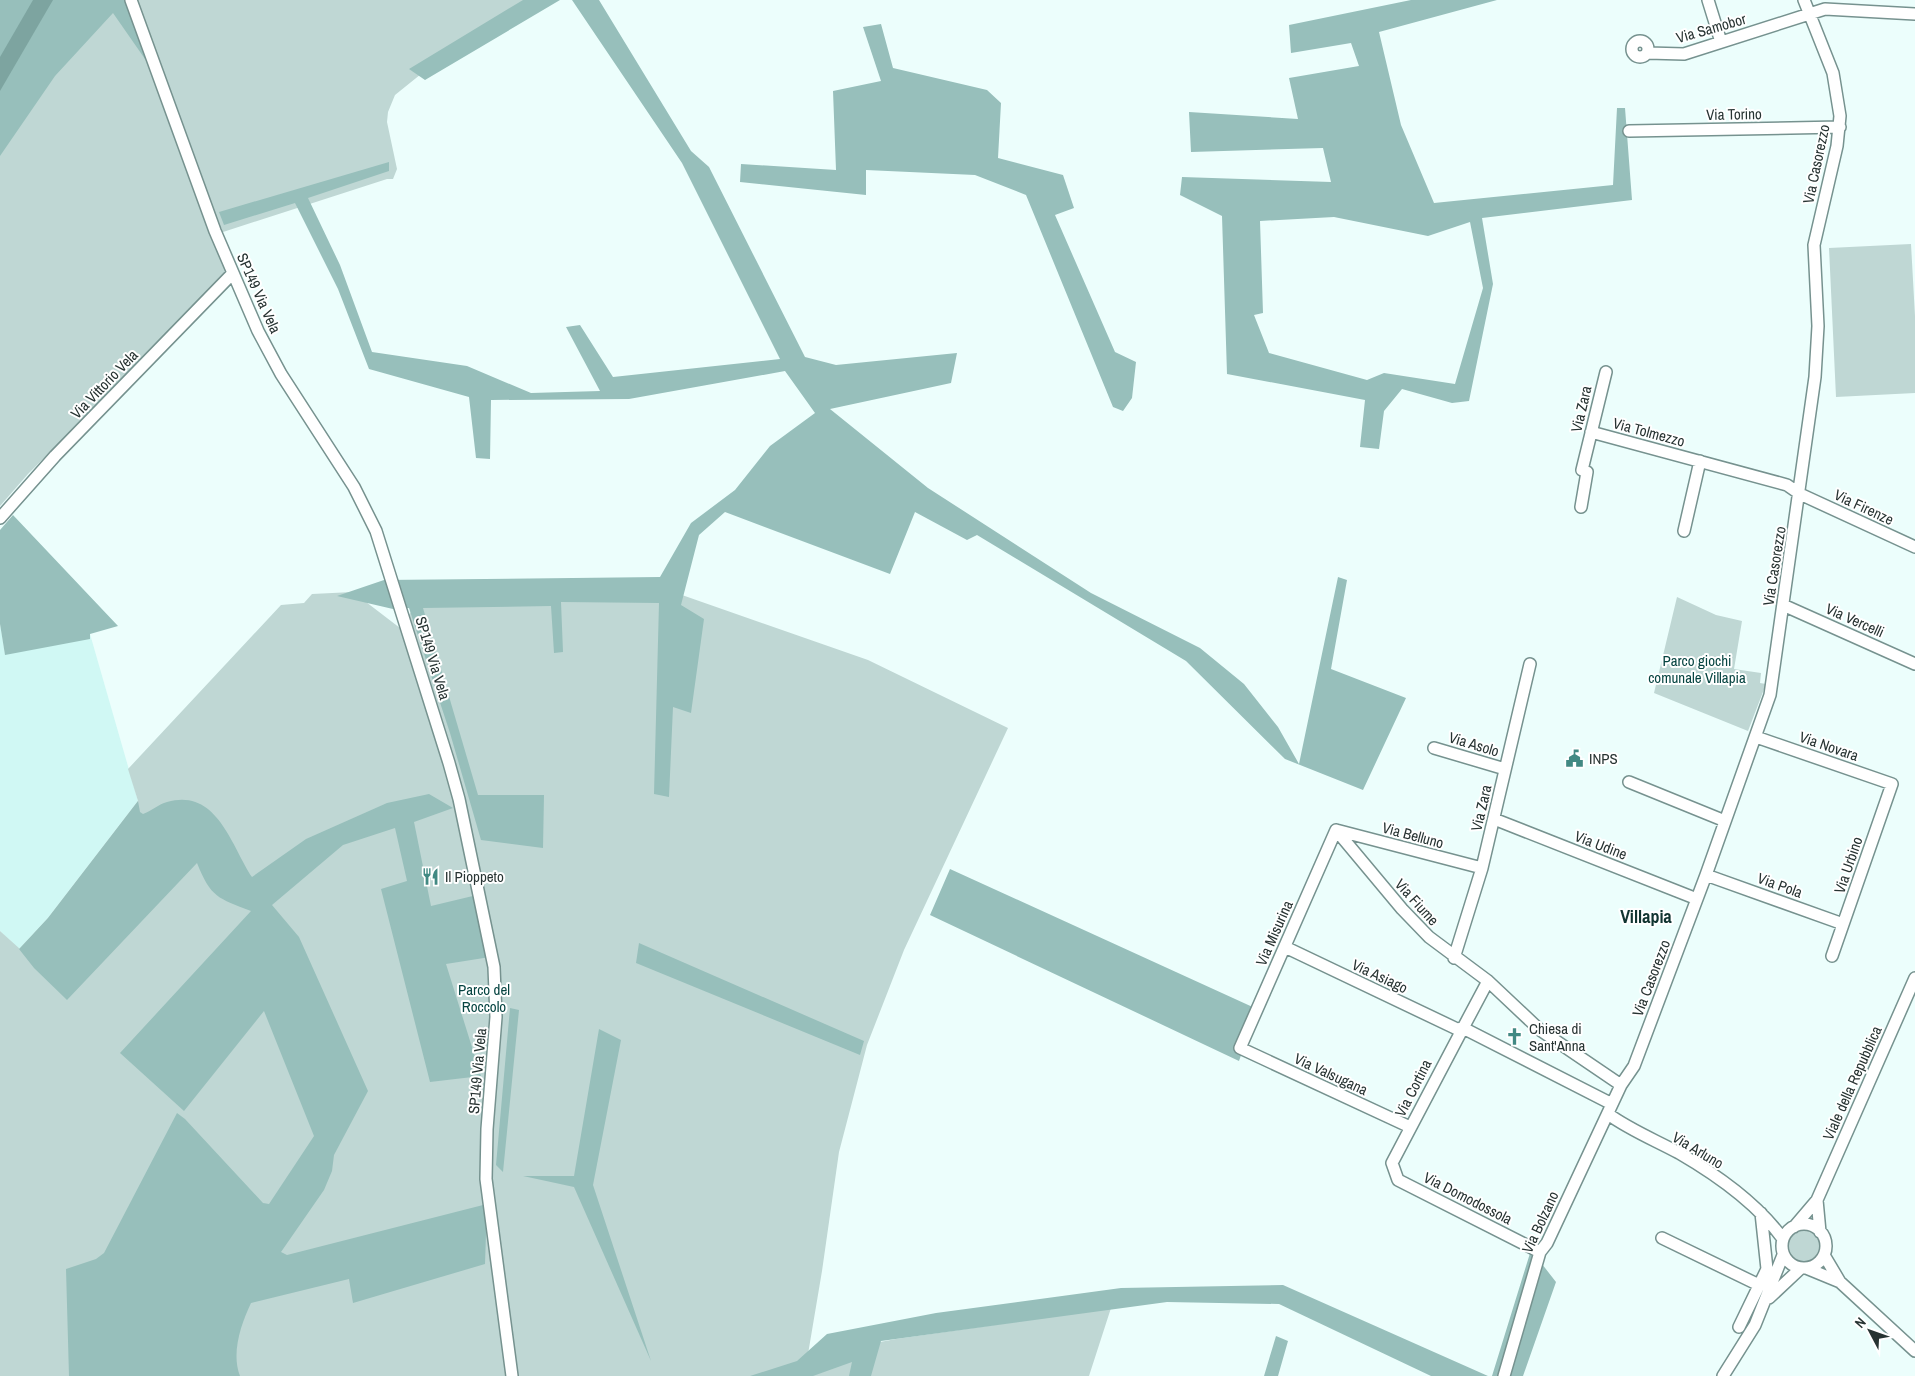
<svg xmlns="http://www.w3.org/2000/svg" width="1915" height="1376" font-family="'Archivo Narrow',sans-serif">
<rect width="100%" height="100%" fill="#ecfefc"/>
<path fill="#d0f8f4" d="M0 624 5 654 90 638V634L138 801 48 918 19 949 0 931Z"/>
<path fill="#bfd7d4" d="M8 0H531L431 66 395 95 388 112 387 122 397 169 393 179H387L220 233 235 266 28 474 0 506V15Z
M1911 244 1915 316V393L1836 397 1829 248Z
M662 588 868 660 1008 728 904 950 867 1045 839 1152 822 1271 807 1360 822 1353 896 1339 1111 1308 1089 1376H0V931L20 949 48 918 138 801 128 769 281 605 304 603 312 594 353 592 400 628 419 600Z
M1677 597 1716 615 1742 621 1734 669 1761 673 1760 683 1766 684 1748 731 1654 693Z
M1784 1247a20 20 0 1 1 40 0a20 20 0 1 1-40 0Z"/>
<path fill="#97bfbb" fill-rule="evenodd" d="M0 0H131L151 56 145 59 113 13 55 76 0 156Z
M523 0H560L425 80 409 69Z
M572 0H599L691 151 709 167 805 357 836 365 957 353 951 383 830 409 928 488 1091 593 1200 648 1244 684 1278 727 1299 764 1338 577 1347 580 1331 669 1406 698 1363 790 1285 759 1186 661 977 535 967 540 915 512 890 574 725 512 699 535 681 605 704 619 691 713 673 707 669 797 654 794 659 603 561 602 563 652 554 653 551 606 423 608 478 795H544L543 848 481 840 450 733 409 608 393 609 337 596 384 580 660 577 691 523 735 490 770 446 815 413 785 371 629 399 491 400 490 459 476 458 469 397 369 369 338 289 295 203 224 225 219 212 389 162V171L308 198 340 265 372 352 467 366 531 393 600 391 566 327 580 325 613 377 780 359 682 163Z
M1411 0H1497L1379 32 1401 125 1434 203 1613 185 1617 108H1625L1632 200 1482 218 1493 284 1469 401 1452 403 1402 389 1384 411 1379 449 1360 447 1365 400 1227 374 1222 216 1180 195 1182 177 1331 182 1323 148 1191 152 1189 112 1298 119 1289 78 1359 66 1351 43 1291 53 1289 25ZM1334 217 1428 236 1470 222 1483 288 1455 384 1384 373 1367 380 1269 353 1254 315 1263 313 1260 221Z
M881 24 893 68 987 90 1001 103 998 158 1063 175 1074 208 1055 215 1115 352 1136 362 1132 398 1123 411 1113 407 1026 195 975 175 866 170V195L740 182 741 164 836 170 833 91 881 81 863 27Z
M13 515 118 626 90 634V639L5 655 0 624V530Z
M429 794 453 808 414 822 431 906 477 895 490 957 446 964 481 1076 430 1082 381 889 407 881 395 828 343 845 272 905 299 937 368 1091 334 1155 332 1171 324 1190 281 1252 287 1255 487 1204 485 1264 353 1303 349 1279 251 1303C241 1324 231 1353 240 1376H69L66 1269 96 1259 104 1253 177 1113 185 1119 263 1203 269 1204 314 1136 264 1011 184 1111 120 1053 251 911C218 898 211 898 197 863L67 1000 34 968 19 949 48 918 138 801 140 812 143 814C151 811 159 804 167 802 217 787 232 847 252 877L306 839 387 803Z
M950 869 1257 1009 1239 1061 930 915Z
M639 943 864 1041 860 1055 636 963Z
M510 1008 519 1010 503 1172 496 1165Z
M599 1029 621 1040 593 1185 651 1361 574 1187 523 1176H574Z
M1531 1250 1556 1282 1523 1376H1492Z
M1283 1285 1488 1376H1431L1279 1304 1167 1302 881 1341 871 1376H849L852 1362 813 1376H750L797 1361 827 1334 936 1313 1121 1288Z
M1276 1336 1288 1341 1278 1376H1264Z"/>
<path fill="#7da4a0" d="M33 0H53L0 91V57Z"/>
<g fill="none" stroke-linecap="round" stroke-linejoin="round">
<defs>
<path id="minor" d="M131 0 215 231 258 331 281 374 354 487 376 531 449 763 459 799 494 967 496 1017 487 1129 486 1179 512 1376
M1708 0 1721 42
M1632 49a8 8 0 1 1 16 0a8 8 0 1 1-16 0Z
M1648 53 1684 54 1825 9 1915 14
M1629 131 1840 127
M1591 432 1787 485 1800 494 1915 547
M1581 507 1587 472 1582 470 1606 372
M0 518 55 456 233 273
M1684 531 1700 461
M1783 605 1915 664
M1756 737 1892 784 1832 956
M1434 748 1505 769
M1629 782 1725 821
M1494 819 1697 899
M1336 830 1240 1048 1410 1127
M1336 830 1402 909 1429 937 1488 981
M1336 830 1482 868
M1706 875 1843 924
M1285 947 1457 1029 1463 1028
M1454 958 1482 868 1530 664
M1463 1028 1392 1163 1398 1180 1540 1252
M1612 1104 1463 1028 1488 981 1540 1030 1621 1085
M1608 1114C1630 1130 1655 1140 1679 1153 1717 1175 1757 1203 1783 1239
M1817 1200 1820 1232
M1782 1246a22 22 0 1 1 44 0a22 22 0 1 1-44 0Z
M1794 1227 1817 1200 1915 978
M1662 1238 1759 1285
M1824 1255 1840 1282 1915 1351
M1806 1268 1840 1282
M1769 1298 1801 1268
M1739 1327 1767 1269 1761 1213
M1504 1376 1540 1252 1547 1243 1621 1085 1634 1066 1706 875 1770 695 1815 377 1818 326 1814 245 1837 146 1840 116 1833 73 1804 0
M1723 1376 1755 1325 1783 1255"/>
</defs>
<use href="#minor" stroke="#76928f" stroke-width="14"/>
<use href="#minor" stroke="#fff" stroke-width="11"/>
</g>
<defs>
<symbol id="civic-bare" viewBox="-9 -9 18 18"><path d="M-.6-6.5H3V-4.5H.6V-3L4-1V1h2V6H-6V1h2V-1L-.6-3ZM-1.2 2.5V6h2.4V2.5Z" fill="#428983" stroke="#fff" stroke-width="2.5" paint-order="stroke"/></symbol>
<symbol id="restaurant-bare" viewBox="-9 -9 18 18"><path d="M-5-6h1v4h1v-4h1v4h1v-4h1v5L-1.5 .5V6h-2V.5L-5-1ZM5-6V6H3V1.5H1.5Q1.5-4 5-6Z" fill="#428983" stroke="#fff" stroke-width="2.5" paint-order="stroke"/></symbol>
<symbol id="church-bare" viewBox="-9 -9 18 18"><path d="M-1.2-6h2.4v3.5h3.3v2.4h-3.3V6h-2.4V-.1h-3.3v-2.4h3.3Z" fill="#428983" stroke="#fff" stroke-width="2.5" paint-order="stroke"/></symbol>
</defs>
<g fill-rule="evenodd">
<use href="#civic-bare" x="1562" y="746" width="25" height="25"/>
<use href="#restaurant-bare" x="418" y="864" width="25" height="25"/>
<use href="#church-bare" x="1502" y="1024" width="25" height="25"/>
</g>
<g text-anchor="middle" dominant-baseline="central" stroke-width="4" stroke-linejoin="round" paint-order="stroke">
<g font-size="15" fill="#273332" stroke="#fff">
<text transform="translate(1711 28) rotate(-16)">Via Samobor</text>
<text transform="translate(1734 114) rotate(-1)">Via Torino</text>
<text transform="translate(1816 164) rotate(-78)">Via Casorezzo</text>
<text transform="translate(259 293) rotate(66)">SP149 Via Vela</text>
<text transform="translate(104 384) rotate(-46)">Via Vittorio Vela</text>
<text transform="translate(1581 409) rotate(-77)">Via Zara</text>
<text transform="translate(1649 432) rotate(15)">Via Tolmezzo</text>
<text transform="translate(1864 507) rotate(25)">Via Firenze</text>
<text transform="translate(1774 566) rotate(-81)">Via Casorezzo</text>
<text transform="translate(1855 620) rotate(24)">Via Vercelli</text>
<text transform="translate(433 658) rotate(73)">SP149 Via Vela</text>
<text transform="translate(1474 744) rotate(17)">Via Asolo</text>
<text transform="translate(1829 746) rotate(19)">Via Novara</text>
<text transform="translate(1481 808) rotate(-77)">Via Zara</text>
<text transform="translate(1413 835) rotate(15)">Via Belluno</text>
<text transform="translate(1601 845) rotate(21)">Via Udine</text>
<text transform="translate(1848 865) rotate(-71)">Via Urbino</text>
<text transform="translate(1780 885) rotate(20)">Via Pola</text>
<text transform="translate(1417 902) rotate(48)">Via Fiume</text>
<text transform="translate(1274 933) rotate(-66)">Via Misurina</text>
<text transform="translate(1380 976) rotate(25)">Via Asiago</text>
<text transform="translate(1651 978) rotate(-69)">Via Casorezzo</text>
<text transform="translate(477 1071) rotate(-85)">SP149 Via Vela</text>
<text transform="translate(1331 1074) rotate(25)">Via Valsugana</text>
<text transform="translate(1852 1083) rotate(-66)">Viale della Repubblica</text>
<text transform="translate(1413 1088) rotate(-63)">Via Cortina</text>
<text transform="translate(1698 1150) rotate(31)">Via Arluno</text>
<text transform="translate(1468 1198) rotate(27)">Via Domodossola</text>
<text transform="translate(1540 1222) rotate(-65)">Via Bolzano</text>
</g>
<g font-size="15" fill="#064441" stroke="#fff">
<text x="1697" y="660">Parco giochi<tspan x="1697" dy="17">comunale Villapia</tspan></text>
<text x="484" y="989">Parco del<tspan x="484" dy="17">Roccolo</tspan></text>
</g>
<g font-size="15" fill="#273332" stroke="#fff" text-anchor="start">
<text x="1589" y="758">INPS</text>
<text x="445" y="876">Il Pioppeto</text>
<text x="1529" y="1028">Chiesa di<tspan x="1529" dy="17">Sant'Anna</tspan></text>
</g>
<g font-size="18" font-weight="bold" fill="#113431" stroke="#fff">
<text x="1646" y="916">Villapia</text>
</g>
</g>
<g transform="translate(1870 1331) rotate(311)" stroke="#ffffff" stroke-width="4" paint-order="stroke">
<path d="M0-4L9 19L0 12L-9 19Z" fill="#273332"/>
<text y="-8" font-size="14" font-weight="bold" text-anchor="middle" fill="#273332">N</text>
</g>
</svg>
